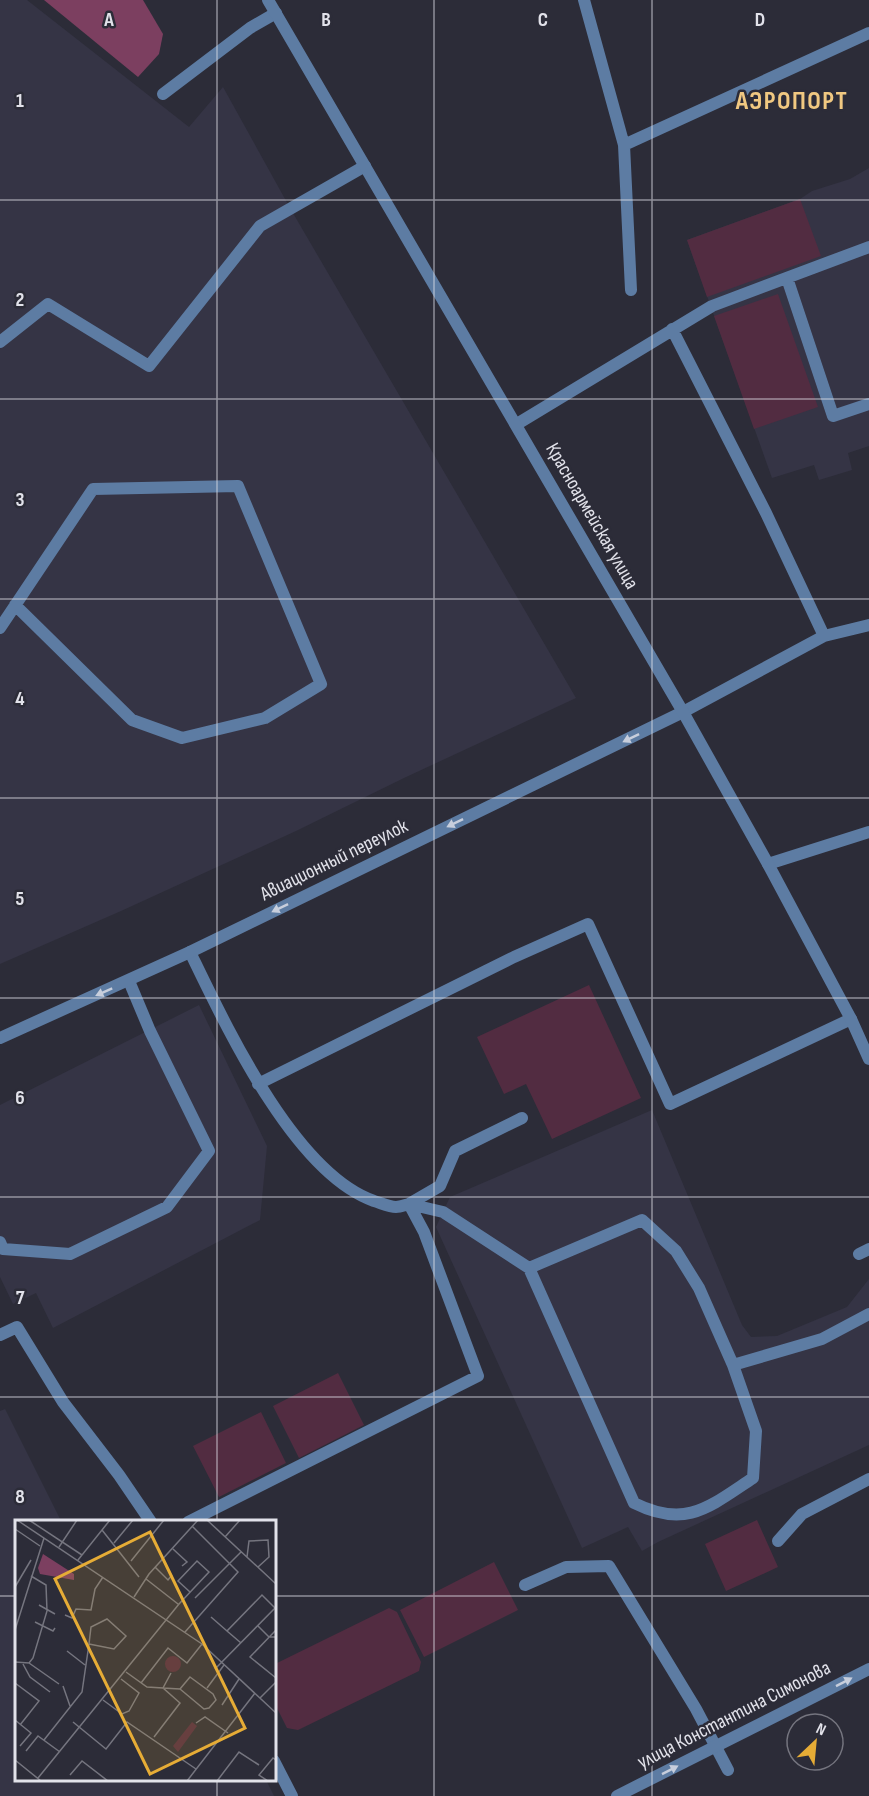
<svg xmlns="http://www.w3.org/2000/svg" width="869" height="1796" font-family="'Sofia Sans Condensed',sans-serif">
<rect width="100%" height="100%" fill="#2c2c38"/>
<path fill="#353445" d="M0 0H27L189 127 223 87 290 208 576 698 404 778 296 831 121 911 0 964Z
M869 168V446L848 453 852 470 819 480 814 465 772 478 687 240 800 199 812 191 850 179Z
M199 1005 267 1146 260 1220 53 1328 36 1293 13 1304 0 1277V1105Z
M652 1110 742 1325 751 1337 777 1336 847 1307 869 1279V1445L658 1542 642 1551 628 1527 582 1548 436 1227 450 1197Z
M5 1409 61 1521 16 1522V1780H266L274 1796H0V1411Z"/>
<path fill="#522c41" d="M800 199 821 256 707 297 687 240Z
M778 294 818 407 754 429 714 316Z
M589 985 641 1098 552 1139 526 1084 504 1094 477 1037Z
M338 1373 364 1425 299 1458 273 1406Z
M261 1412 286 1463 219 1497 193 1446Z
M757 1520 778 1567 726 1591 705 1544Z
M494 1562 518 1610 424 1657 400 1610Z
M389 1608 397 1612 421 1662 419 1671 298 1730 287 1728 275 1704V1664Z"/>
<path fill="#7c3f60" d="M44 0H143L163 34 159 54 138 77Z"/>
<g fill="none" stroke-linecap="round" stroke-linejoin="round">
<path stroke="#5d7ca3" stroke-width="12" d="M584 0 624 145 631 290
M163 94 250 28 276 13
M624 145 869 33
M787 278 833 416 869 404
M672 329 766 513 824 636
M0 342 48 304 149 366 260 226 365 166
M517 424 712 306 869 247
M0 628 93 489 238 486 321 684 265 718 182 738 132 720 15 605
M683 712 824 636 869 625
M768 864 869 832
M258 1084 514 957 588 924 670 1104 851 1019
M409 1204 440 1186 455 1151 522 1118
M409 1204 443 1212 529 1268
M642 1220 676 1251 699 1288 733 1365 756 1431 753 1478C709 1507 686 1529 634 1503L529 1268Z
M0 1242 3 1249 70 1254 167 1207 209 1151 150 1031 129 981
M859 1254 869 1249
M0 1335 17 1327 63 1402 119 1475 151 1522
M733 1365 822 1339 869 1314
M188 1522 478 1376 424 1232 409 1204C405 1205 400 1207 396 1207 389 1207 381 1203 374 1201 294 1173 226 1026 190 952
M778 1541 802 1514 869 1479
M525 1585 566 1567 609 1566 696 1709 728 1770
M274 1761 292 1796"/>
<path stroke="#5d7ca3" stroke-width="12" d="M0 1038 190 952 683 712
M617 1796 869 1669"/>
<path stroke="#5d7ca3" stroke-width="12" d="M268 0 683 712 768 864 851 1019 869 1059"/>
</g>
<defs><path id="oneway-solid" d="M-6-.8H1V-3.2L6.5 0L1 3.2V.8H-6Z" transform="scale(1.5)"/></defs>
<g fill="#c7cedc">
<use href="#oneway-solid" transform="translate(631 738) rotate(154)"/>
<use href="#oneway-solid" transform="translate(455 823) rotate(154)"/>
<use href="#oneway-solid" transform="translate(280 908) rotate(154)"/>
<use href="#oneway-solid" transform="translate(104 992) rotate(156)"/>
<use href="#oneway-solid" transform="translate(844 1682) rotate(-27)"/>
<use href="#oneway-solid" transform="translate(670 1770) rotate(-27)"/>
</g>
<path fill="none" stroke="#e2e2ea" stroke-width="1.5" stroke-opacity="0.55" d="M217 0V1522M434 0V1796M652 0V1796M0 200H869M0 399H869M0 599H869M0 798H869M0 998H869M0 1197H869M0 1397H869M0 1596H16M274 1596H869M217 1780V1796"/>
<g text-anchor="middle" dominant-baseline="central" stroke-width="5" stroke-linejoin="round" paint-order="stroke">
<g font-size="20" fill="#e2e2ea" stroke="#2c2c38">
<text transform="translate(592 516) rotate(60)">Красноармейская улица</text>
<text transform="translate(334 860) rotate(-26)">Авиационный переулок</text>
<text transform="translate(734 1715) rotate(-27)">улица Константина Симонова</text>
</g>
<g font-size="26" font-weight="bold" letter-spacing="1.5" fill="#f0c881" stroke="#2c2c38">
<text x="792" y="101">АЭРОПОРТ</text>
</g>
</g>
<g transform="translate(15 1520)">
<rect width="261" height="261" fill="#2c2c38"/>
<path d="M150 144a8 8 0 1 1 16 0a8 8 0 1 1-16 0ZM177 202 182 206 163 232 158 226Z" fill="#522c41"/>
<path d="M28 34 59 54V60L25 54 23 48Z" fill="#7c3f60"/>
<path fill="none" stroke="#75757f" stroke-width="1.5" d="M2 0 187 124 261 193M14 0 67 35M192 0 261 64M0 9 25 26M87 10 124 57M210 17 225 0M99 23 118 0M44 27 62 0M158 29 172 42 167 46M232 37 234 21 253 20 254 37 243 47M63 40 95 0M116 41 149 0M140 47 153 60 157 55M131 59 163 84M0 67 16 40M119 77 134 54 183 0M180 78 226 32M24 85 40 94M50 95 57 98 61 89 76 90 80 69 88 57M196 97 212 111M20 102 38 111 40 108M243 106 254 117H261M0 110 29 18M261 110 235 137 261 158M170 112 223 52 177 6M226 123 212 111 247 75 260 88M52 131 70 145M0 142 14 143 18 138 32 91 31 65 16 56M14 143 44 164M8 144 15 157 35 172M200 149 261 87M111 152 132 167 148 168 165 183 139 217M156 153 148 168 165 169M175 157 198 174 201 180 194 188 189 189 165 169ZM0 163 24 181 5 205M126 163 153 128 172 143 187 124M48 166 55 186M192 168 209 145M245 178 261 162M88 180 107 194 114 191 124 173 106 159M207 185 224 159M0 200 16 213 5 226M58 202 91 229 112 202 181 249M181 203 190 197 213 213M29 220 67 172 74 124 76 107 92 99 111 116 99 129 74 124M11 231 23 216 45 232M0 240 26 261M55 255 67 241 93 261M23 258 164 84 194 52 182 41 163 61 175 72M172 261 240 173M202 261 224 232 244 245M253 261 244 255 258 238 261 240"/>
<path fill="#e6ac36" fill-opacity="0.15" stroke="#e6ac36" stroke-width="3" d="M135 12 230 208 135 254 40 59Z"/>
<rect width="261" height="261" fill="none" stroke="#e2e2ea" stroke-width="3"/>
</g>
<g font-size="20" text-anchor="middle" font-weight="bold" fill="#e2e2ea" stroke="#2c2c38" stroke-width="5" stroke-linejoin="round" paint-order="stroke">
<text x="109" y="26">A</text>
<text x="326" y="26">B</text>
<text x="543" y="26">C</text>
<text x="760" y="26">D</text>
<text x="20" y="107">1</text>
<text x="20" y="306">2</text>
<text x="20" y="506">3</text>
<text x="20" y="705">4</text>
<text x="20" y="905">5</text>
<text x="20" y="1104">6</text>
<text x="20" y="1304">7</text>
<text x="20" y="1503">8</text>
</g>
<g transform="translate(815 1742) rotate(26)"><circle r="28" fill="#2c2c38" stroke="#75757f" stroke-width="1.5"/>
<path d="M0-4.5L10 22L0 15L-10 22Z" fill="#e6ac36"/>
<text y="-9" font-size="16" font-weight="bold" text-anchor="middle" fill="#e2e2ea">N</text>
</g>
</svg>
